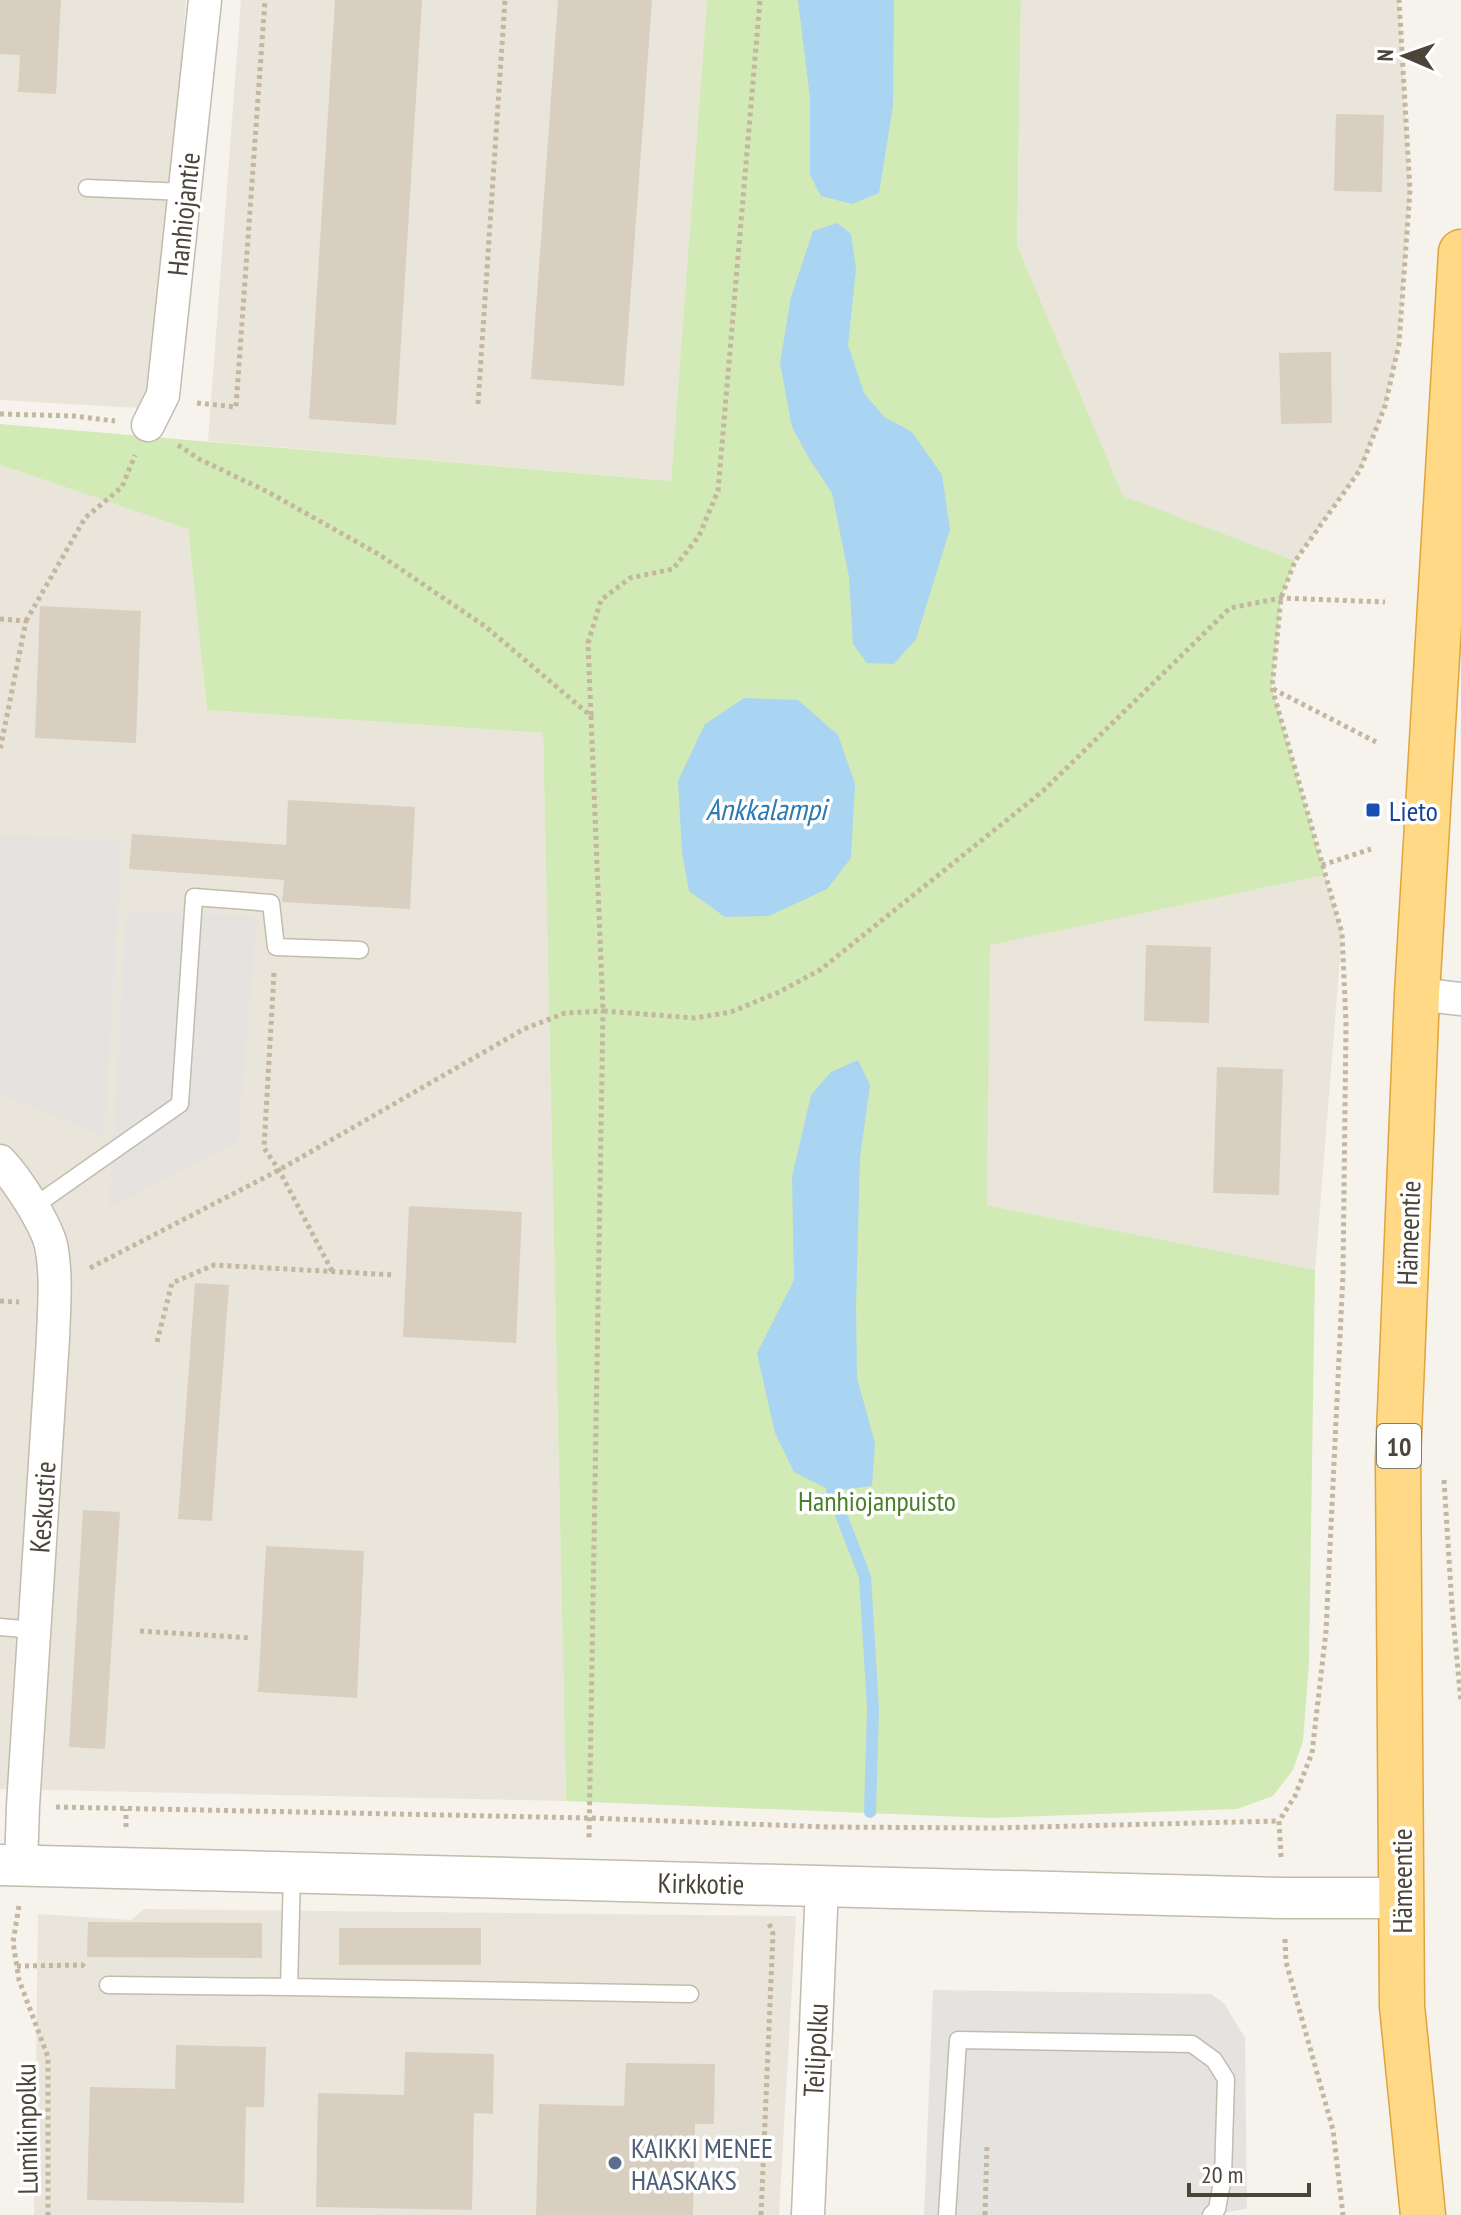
<svg xmlns="http://www.w3.org/2000/svg" width="1461" height="2215" font-family="'PT Sans Narrow',sans-serif">
<rect width="100%" height="100%" fill="#f6f3ec"/>
<path fill="#eae5da" d="M0 0H186L155 409 0 400Z
M241 0H707L671 481 208 441Z
M1021 0H1399L1410 190 1399 344 1385 406 1360 470 1295 561 1123 497 1017 245Z
M0 465 188 529 207 710 543 733 566 1801 0 1789Z
M1325 875 1342 933 1315 1270 987 1205 989 944Z
M144 1909 796 1916 779 2215H34L38 1914 131 1920Z"/>
<path fill="#d2eab5" d="M707 0H1021L1017 245 1123 496 1295 561 1281 598 1272 688 1325 875 990 945 987 1205 1315 1270 1309 1663 1303 1741 1293 1770 1273 1796 1237 1809 991 1818 566 1801 543 733 207 710 188 529 0 465V424L671 481Z"/>
<path fill="#e5e3e0" d="M0 834 122 841 104 1136 0 1094Z
M127 910 257 916 238 1142 109 1208Z
M933 1990 1211 1994 1224 2003 1245 2038 1247 2209 1206 2215H924Z"/>
<path fill="#a9d4f2" d="M798 0H894L893 106 879 193 852 204 821 196 810 175V98Z
M837 223 851 234 856 269 848 345 864 393 884 417 912 432 942 475 950 529 916 639 894 664 867 663 853 644 849 577 832 493 810 460 792 427 780 363 791 297 813 231Z
M744 698 798 700 838 735 855 784 851 858 827 889 769 916 725 917 689 891 682 852 678 781 705 724Z
M858 1060 870 1085 860 1157 856 1306 857 1378 875 1443 872 1486 832 1491 794 1472 775 1433 757 1353 794 1280 792 1177 811 1095 831 1072Z"/>
<g fill="none" stroke-linecap="round" stroke-linejoin="round">
<path stroke="#a9d4f2" stroke-width="12" d="M832 1491 865 1577 873 1708 870 1812"/>
</g>
<path fill="#d8cfc1" d="M0 0H61L56 94 18 92 20 55 0 54Z
M335 0H422L396 425 309 419Z
M558 0H652L624 386 531 379Z
M1336 114 1384 115 1382 192 1334 191Z
M1331 352 1332 423 1281 424 1279 353Z
M40 606 141 611 136 743 35 738Z
M288 800 415 807 410 909 282 902 284 880 129 869 132 834 286 845Z
M1146 945 1211 947 1209 1023 1144 1021Z
M1217 1067 1283 1069 1279 1195 1213 1193Z
M409 1206 522 1212 516 1343 403 1337Z
M195 1283 229 1285 212 1521 178 1519Z
M83 1510 120 1512 105 1749 69 1747Z
M266 1546 364 1551 357 1698 258 1692Z
M88 1922 262 1923V1958L87 1957Z
M339 1928H481V1965H339Z
M176 2045 266 2047 264 2107H246L244 2203 87 2200 90 2087 175 2089Z
M405 2052 494 2054 493 2114 474 2113 472 2210 316 2207 318 2093 404 2095Z
M626 2063 715 2064 714 2124H695L693 2215H536L539 2104 624 2106Z"/>
<g fill="none" stroke-linecap="round" stroke-linejoin="round">
<defs>
<path id="service" d="M87 188 186 192
M33 1207 180 1104 194 897 271 903 276 947 360 950
M0 1627 34 1630
M292 1873 289 1987 690 1994
M108 1985 289 1987
M947 2215 958 2040 1192 2044 1214 2060 1226 2079 1223 2177 1217 2209 1211 2215"/>
<path id="minor" d="M148 425 163 395 205 0
M1417 994 1461 999
M0 1161C17 1179 45 1222 51 1245 57 1275 54 1308 53 1338L23 1806 21 1867
M808 2215 822 1886"/>
<path id="tertiary" d="M0 1865 1284 1898H1401"/>
<path id="trunk" d="M1423 2215 1402 2006 1398 1460 1417 994 1461 252"/>
</defs>
<use href="#service" stroke="#c2bbae" stroke-width="19"/>
<use href="#minor" stroke="#c2bbae" stroke-width="35"/>
<use href="#tertiary" stroke="#c2bbae" stroke-width="43"/>
<use href="#trunk" stroke="#e0a43c" stroke-width="47"/>
<path stroke="#c4b79f" stroke-width="5" stroke-dasharray="4 4" stroke-linecap="butt" d="M197 403 236 407 265 0
M478 404 505 0
M0 414 74 416 115 421
M178 445 199 459 268 492 380 555 486 627 591 716 603 1011 695 1018 731 1012 779 992 820 970 1043 791 1230 608 1281 598 1385 602
M0 619 26 621 0 750
M26 621 85 518 122 487 135 455
M1273 689 1376 742
M591 715 588 643 601 600 630 578 673 569 699 536 718 491 760 0
M1322 865 1371 849
M274 973 264 1148 279 1170 332 1271
M90 1268 279 1170 524 1029 565 1013 603 1011 589 1839
M0 1301 19 1302
M157 1342 172 1283 214 1265 395 1275
M1444 1480 1452 1606 1461 1702
M140 1631 250 1638
M56 1807 589 1818 828 1827 994 1828 1279 1821
M126 1827V1809
M1281 1857 1279 1821 1295 1796 1312 1753 1326 1631 1343 1274 1346 1023 1342 933 1272 688 1281 598 1295 561 1360 470 1385 406 1399 344 1410 190 1399 0
M19 1906 13 1942 19 1980 48 2057V2215
M1285 1939 1286 1962 1333 2130 1343 2215
M17 1966 82 1965 87 1969
M761 2215 773 1934 769 1923
M985 2215 987 2145"/>
<use href="#service" stroke="#fff" stroke-width="16"/>
<use href="#minor" stroke="#fff" stroke-width="32"/>
<use href="#tertiary" stroke="#fff" stroke-width="40"/>
<use href="#trunk" stroke="#ffd985" stroke-width="44"/>
</g>
<rect fill="#1a4fb4" stroke="#fff" stroke-width="3" x="1365" y="802" width="16" height="16" rx="4"/>
<circle fill="#5c6f8a" stroke="#fff" stroke-width="3" cx="615" cy="2163" r="8"/>
<g text-anchor="middle" dominant-baseline="central" stroke-width="7" stroke-linejoin="round" paint-order="stroke">
<rect fill="#fff" stroke="#817c74" stroke-width="2" x="1377" y="1424" width="44" height="44" rx="6"/>
<g font-size="26" font-weight="bold" fill="#4b4439">
<text x="1399" y="1446">10</text>
</g>
<g font-size="28" fill="#4b4439" stroke="#fff">
<text transform="translate(183 214) rotate(-84)">Hanhiojantie</text>
<text transform="translate(1408 1233) rotate(-88)">Hämeentie</text>
<text transform="translate(42 1507) rotate(-86)">Keskustie</text>
<text transform="translate(1401 1881) rotate(-90)">Hämeentie</text>
<text transform="translate(701 1883) rotate(1)">Kirkkotie</text>
<text transform="translate(815 2050) rotate(-87)">Teilipolku</text>
<text transform="translate(26 2129) rotate(-91)">Lumikinpolku</text>
</g>
<g font-size="28" fill="#164399" stroke="#fff" text-anchor="start">
<text x="1389" y="810">Lieto</text>
</g>
<g font-size="28" fill="#4a7f2a" stroke="#fff">
<text x="877" y="1500">Hanhiojanpuisto</text>
</g>
<g font-size="28" fill="#4e5e75" stroke="#fff" text-anchor="start">
<text x="631" y="2147">KAIKKI MENEE<tspan x="631" dy="32">HAASKAKS</tspan></text>
</g>
<g font-size="30" font-style="italic" fill="#2e7ab2" stroke="#fff">
<text x="766" y="808">Ankkalampi</text>
</g>
</g>
<g transform="translate(1405 56) rotate(272)" stroke="#ffffff" stroke-width="6" paint-order="stroke">
<path d="M0-6L14 30L0 20L-14 30Z" fill="#4b4439"/>
<text y="-12" font-size="22" font-weight="bold" text-anchor="middle" fill="#4b4439">N</text>
</g>
<path d="M1189 2183v12h120v-12" fill="none" stroke="#4b4439" stroke-width="4"/>
<text x="1201" y="2183" font-size="24" fill="#4b4439" stroke="#ffffff" stroke-width="6" paint-order="stroke">20 m</text>
</svg>
